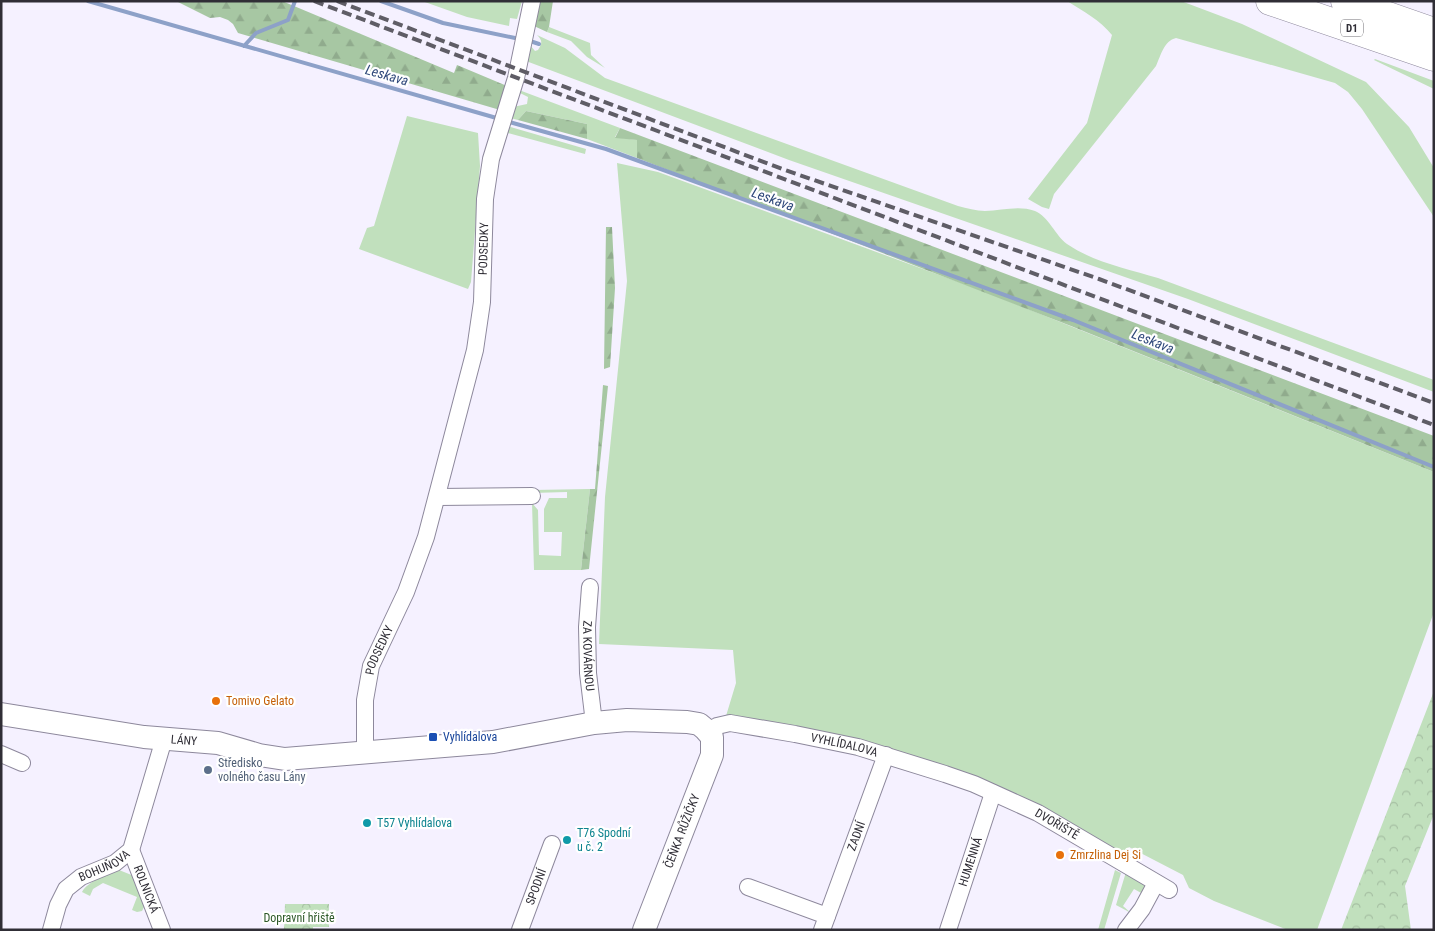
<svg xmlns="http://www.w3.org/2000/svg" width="1435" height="931" font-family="'Roboto Condensed',sans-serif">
<defs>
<pattern id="forest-firs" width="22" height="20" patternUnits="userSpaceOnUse" patternTransform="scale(1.25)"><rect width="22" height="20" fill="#a7c7a3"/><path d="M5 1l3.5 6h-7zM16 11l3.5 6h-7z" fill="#90ab8d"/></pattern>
<pattern id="park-crowns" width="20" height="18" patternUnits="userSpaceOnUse" patternTransform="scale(1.25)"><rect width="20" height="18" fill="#c1e0bd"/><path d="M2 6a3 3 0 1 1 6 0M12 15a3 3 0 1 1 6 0" fill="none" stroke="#a6c0a3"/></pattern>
</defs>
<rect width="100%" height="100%" fill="#f5f1ff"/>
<path fill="#c1e0bd" d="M422 1H522L517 19 510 18 509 26 467 17Z
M1067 1H1181L1242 24 1366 82 1409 127 1434 168V217L1362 109 1348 92 1335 83 1176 38C1164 41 1161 55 1156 66L1054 194 1049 209 1042 207 1028 199 1087 123 1112 35C1100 20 1083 11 1067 1Z
M549 27 590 43 591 55 605 68 587 57 571 41 547 32Z
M537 35 565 48 605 78 958 206C967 208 976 211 985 211 1001 211 1018 205 1035 211 1049 217 1055 235 1067 244 1093 262 1128 269 1158 278L1434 380V392L1188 299 789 160 526 61 530 45 535 51 538 50C542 43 543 41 537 35Z
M1375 59 1434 81V89L1374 60Z
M519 90 620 128 615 137 637 140V158L587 139V124L526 111 518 120 510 118 513 107 527 104 528 97 518 92Z
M407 116 478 133 480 166 471 282 468 289 359 249 367 228 374 226Z
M507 126 586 149 585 154 504 132Z
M617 163 658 172 983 291 1434 472V612L1317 930H1288L1214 901 1189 888 1183 875 1129 847 1122 856 1034 806 726 716 736 683 733 650 599 644 605 497 627 281Z
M590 489 581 570H534L532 503 538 510 539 555 561 556 562 532H544V509L549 498H567V492L532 493V490Z
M119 870 134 876 145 905 142 911 137 912 132 910 137 897 103 883 93 889 90 896 82 892C88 881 107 875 119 870Z
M1115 870 1121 873 1104 930H1098Z
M1126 872 1144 883 1145 889 1143 894 1134 889 1123 906 1131 913 1116 905Z"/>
<path fill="url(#forest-firs)" d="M176 1H282L454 73 457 65 507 86 500 110 238 33 233 24 228 20 220 17 210 18Z
M540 1H553L549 27 547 32 534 26Z
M526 111 587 124V139L518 120Z
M620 128 1434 436V472L1071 326 637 158V140L615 138Z
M606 227H612L615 288 610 367 604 369Z
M603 385 608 386 589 569 581 570 590 489H595Z"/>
<path fill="url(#park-crowns)" d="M1434 691V814L1405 886 1411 930H1341Z
M285 904H329V927H313V930H284Z"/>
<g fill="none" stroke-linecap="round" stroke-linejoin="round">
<path stroke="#8da1c8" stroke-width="4" d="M88 1 500 119
M381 1 443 23 515 38
M533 42 539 44
M244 46 256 33 288 20 295 1
M506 121 606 149 1073 320 1434 467"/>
<defs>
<g id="street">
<path d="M438 497 532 496"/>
<path id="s1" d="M590 587 587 627 588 673 594 723"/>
<path id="s2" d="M708 731 717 726 730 723 795 734 858 747 945 774 974 784 1038 813 1169 890"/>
<path id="s3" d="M365 752V700L371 666 406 592 426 537 475 350 482 302 485 199 491 159 516 78 532 1"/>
<path d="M1 754 22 763"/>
<path id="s4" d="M131 850 162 930"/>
<path d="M748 887 827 916"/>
<path id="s5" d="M51 930 58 905 66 889 81 877 115 863 131 850 164 739"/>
<path id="s6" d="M520 930 552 844"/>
<path id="s7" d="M822 930 886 755"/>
<path id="s8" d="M948 930 993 793"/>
<path d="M1126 930 1142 909 1156 883"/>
</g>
<g id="secondary">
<path id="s9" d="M1 714 144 737 218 743 259 755 285 759 493 742 594 723 627 720 687 722 699 724 705 729 712 737V755L644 930"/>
</g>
<path id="highway" d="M1270 1 1434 57
M1345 1 1434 32"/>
</defs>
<use href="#street" stroke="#8d889c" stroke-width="18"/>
<use href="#secondary" stroke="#8d889c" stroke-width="24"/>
<use href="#highway" stroke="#8d889c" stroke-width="29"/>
<use href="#street" stroke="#fff" stroke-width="16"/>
<use href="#secondary" stroke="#fff" stroke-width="22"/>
<use href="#highway" stroke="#fff" stroke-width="28"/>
<path stroke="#5f5d66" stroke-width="4" stroke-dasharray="10 5" stroke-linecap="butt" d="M314 1 1434 425
M337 1 785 170 1099 279 1434 403"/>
</g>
<g fill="#e8710a" stroke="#fff" stroke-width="2">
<circle cx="216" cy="701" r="5"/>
<circle cx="1060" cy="855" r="5"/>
</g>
<rect fill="#1a4fb4" stroke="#fff" stroke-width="2" x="428" y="732" width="10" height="10" rx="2.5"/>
<circle fill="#5c6f8a" stroke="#fff" stroke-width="2" cx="208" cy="770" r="5"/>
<g fill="#0f9aa8" stroke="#fff" stroke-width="2">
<circle cx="367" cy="823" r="5"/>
<circle cx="567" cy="840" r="5"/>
</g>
<g text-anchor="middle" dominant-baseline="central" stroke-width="4.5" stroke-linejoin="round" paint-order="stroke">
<rect fill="#fff" stroke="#6e6d72" stroke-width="1" x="1341" y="19.5" width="22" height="17" rx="4"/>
<g font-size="11" font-weight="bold" fill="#302e36">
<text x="1352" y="28">D1</text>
</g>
<g font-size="12" fill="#302e36" stroke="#fff">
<text stroke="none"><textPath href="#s3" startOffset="522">PODSEDKY</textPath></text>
<text stroke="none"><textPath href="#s3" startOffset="104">PODSEDKY</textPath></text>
<text stroke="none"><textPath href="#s1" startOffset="69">ZA KOVÁRNOU</textPath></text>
<text stroke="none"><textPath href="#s9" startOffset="185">LÁNY</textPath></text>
<text stroke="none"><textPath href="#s2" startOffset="140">VYHLÍDALOVA</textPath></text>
<text stroke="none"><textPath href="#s2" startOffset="368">DVOŘIŠTĚ</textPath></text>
<text transform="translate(682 831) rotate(-69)">ČEŇKA RŮŽIČKY</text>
<text stroke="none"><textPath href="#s7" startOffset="100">ZADNÍ</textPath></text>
<text stroke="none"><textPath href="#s8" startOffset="72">HUMENNÁ</textPath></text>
<text stroke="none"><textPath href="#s5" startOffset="89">BOHUŇOVA</textPath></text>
<text stroke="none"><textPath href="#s6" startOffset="46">SPODNÍ</textPath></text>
<text stroke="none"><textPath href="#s4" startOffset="42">ROLNICKÁ</textPath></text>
</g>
<g font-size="12" fill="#c56008" stroke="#fff" text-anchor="start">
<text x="226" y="701">Tomivo Gelato</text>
<text x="1070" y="855">Zmrzlina Dej Si</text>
</g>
<g font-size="12" fill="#164399" stroke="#fff" text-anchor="start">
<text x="443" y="737">Vyhlídalova</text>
</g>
<g font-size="12" fill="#4e5e75" stroke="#fff" text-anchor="start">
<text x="218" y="763">Středisko<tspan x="218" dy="14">volného času Lány</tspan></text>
</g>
<g font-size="12" fill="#0d838f" stroke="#fff" text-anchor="start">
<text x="377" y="823">T57 Vyhlídalova</text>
<text x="577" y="833">T76 Spodní<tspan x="577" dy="14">u č. 2</tspan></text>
</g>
<g font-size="12" fill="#2c5827" stroke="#fff">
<text x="299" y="918">Dopravní hřiště</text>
</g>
<g font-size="14" font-style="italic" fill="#2f487b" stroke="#fff">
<text transform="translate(387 75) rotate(16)">Leskava</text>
<text transform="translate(773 199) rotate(20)">Leskava</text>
<text transform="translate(1153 341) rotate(22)">Leskava</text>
</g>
</g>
<rect width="1435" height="931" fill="none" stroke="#302e36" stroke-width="5"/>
</svg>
